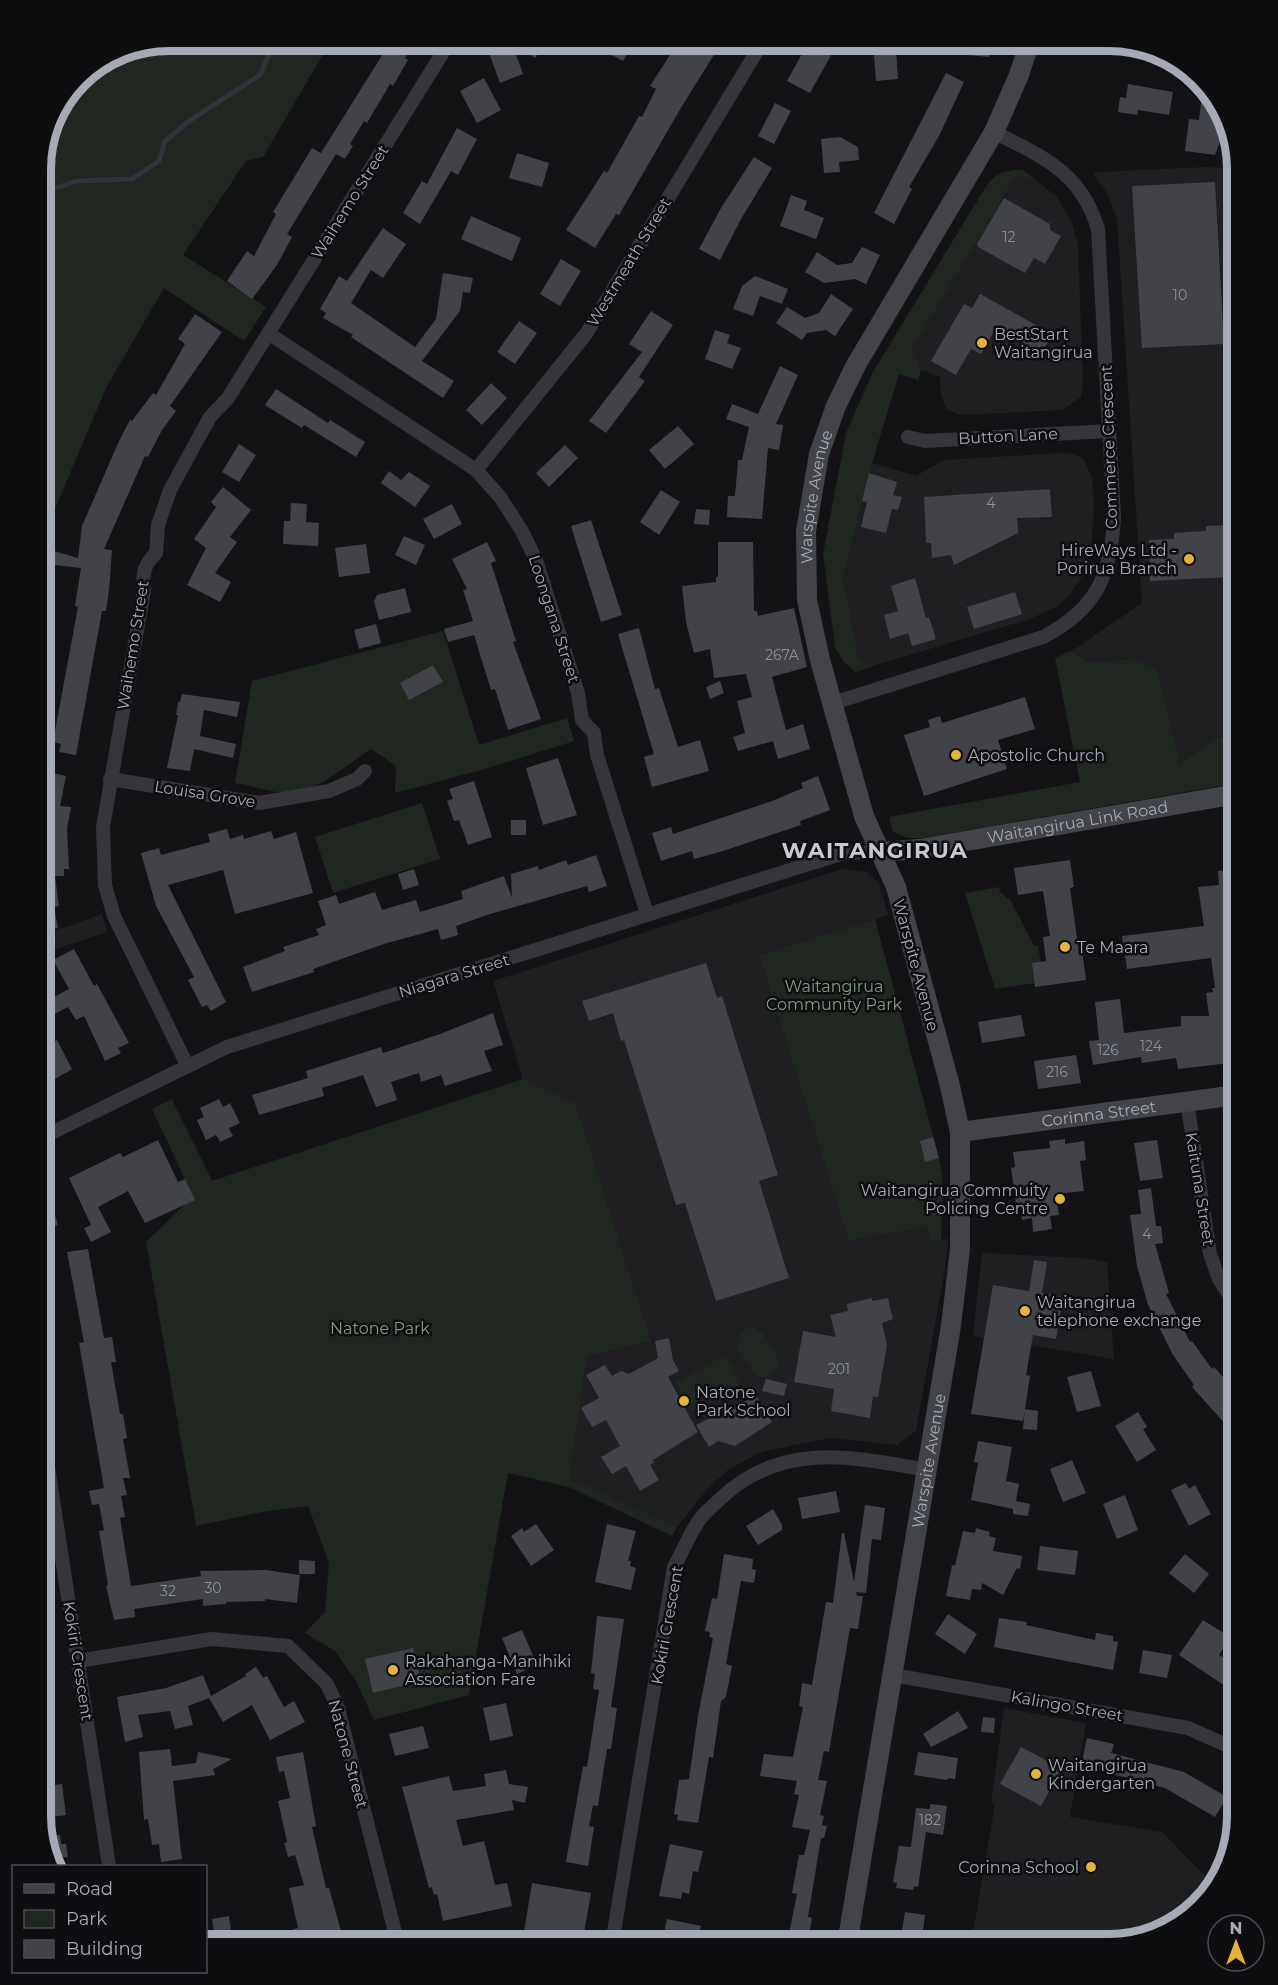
<svg xmlns="http://www.w3.org/2000/svg" width="1278" height="1985" font-family="Montserrat,sans-serif">
<rect width="100%" height="100%" fill="#131315"/>
<path fill="#1f1f22" d="M1206 167 1237 168V732L1216 738 1179 764 1134 659 1090 662 1072 651 1142 603 1117 219 1107 193 1093 174 1099 172Z
M1015 177 1034 179 1056 196 1071 220 1078 245 1083 382 1081 397 1063 410 960 415 948 410 941 396 940 377 921 370 910 351Z
M1062 453 1075 454 1083 459 1092 477 1094 503 1091 556 1084 574 1069 596 1058 606 1030 619 873 666 858 658 843 578 872 463 916 476 944 460Z
M842 869 867 872 879 883 888 915 759 955 849 1241 926 1227 930 1240 948 1239 945 1269 916 1431 897 1445 829 1438 761 1452 728 1470 709 1487 677 1527 572 1479 570 1474 587 1356 650 1340 575 1104 523 1079 493 981Z
M102 914 107 932 41 954V936Z
M982 1253 1084 1258 1107 1262 1114 1359 973 1336Z
M1004 1708 1086 1723 1070 1817 1162 1832 1216 1887 1166 1931 1109 1944H971L995 1804 991 1803Z"/>
<path fill="#202721" d="M169 41H331L263 157 246 161 183 255 266 307 244 341 164 288 106 388 55 509 41 557V161L50 119 78 78 120 50Z
M1022 169 1034 179 1015 177 911 351 921 370 918 380 899 374 872 463 843 578 858 657 873 666 856 672 845 663 835 648 823 554 846 433 873 372 985 188C995 173 1004 171 1022 169Z
M443 631 479 745 567 718 574 741 485 769 395 793 396 766 371 749C348 763 318 792 290 793 273 793 252 786 235 783L252 681Z
M1071 651 1090 662 1134 659 1157 669 1179 764 1216 738 1237 732V783L924 838H908L893 832 889 817 1080 782 1055 658Z
M422 803 440 859 333 893 315 837Z
M999 887 1000 892 1011 901 1034 946H1038L1041 962 1035 983 995 989 965 893Z
M875 919 939 1158 943 1181 941 1240H930L926 1227 849 1241 759 955Z
M523 1079 575 1103 651 1341 587 1356 570 1474 572 1479 677 1527 672 1536 569 1487 508 1473 469 1695 374 1720 356 1681 335 1651 305 1633 325 1612 329 1563 308 1506 267 1511 196 1526 146 1242 193 1196 152 1109 172 1099 212 1181Z
M753 1326 757 1333 762 1332 777 1355V1371L764 1378 756 1376 738 1348 741 1332Z
M726 1355 742 1384 692 1411 676 1382Z"/>
<g fill="none" stroke-linecap="round" stroke-linejoin="round">
<path stroke="#2d353d" stroke-width="5" d="M41 193 77 181 132 179 159 161 165 141 189 121 260 75 275 41"/>
</g>
<path fill="#424348" d="M391 41H416L405 58 408 60 393 86 390 84 367 123 364 121 350 144 353 146 345 159 336 154 287 234 292 237 277 265 252 299 227 281 247 251 254 256 276 214 273 212 312 148 321 153Z
M510 41H535L543 46 535 58Z
M607 41H634L623 61 602 50Z
M679 41H701L717 50 682 106 619 215 616 214 595 248 566 230 604 171 607 173 639 116 642 117 656 89 650 86Z
M809 41H839L810 93 787 81Z
M959 41H990L989 57 957 54Z
M885 43 896 49 898 79 876 81 873 44Z
M512 44 523 74 500 83 489 53Z
M946 73 964 82 939 136 909 187 912 189 894 224 874 213Z
M484 78 501 110 477 123 460 91Z
M1128 84 1173 92 1169 115 1138 110 1137 115 1118 112 1120 97 1126 98Z
M1203 88 1224 112 1231 140 1221 139 1215 155 1185 151 1189 119 1199 120Z
M775 103 791 111 774 144 758 136Z
M457 128 477 139 458 175 451 171 420 224 403 213 422 181 427 184Z
M840 137 858 147 859 160 839 162 840 172 824 173 821 139Z
M517 153 549 163 542 187 509 178Z
M754 157 772 168 741 219 720 260 699 249 721 208Z
M1215 182 1224 344 1142 348 1132 186Z
M791 195 807 201 804 210 824 218 816 239 780 226Z
M1004 198 1050 224V230L1061 236 1045 264 1034 258 1025 273 978 247 977 244Z
M471 216 521 238 512 261 461 239Z
M383 228 406 244 383 278 371 270 351 303 415 347 436 319 443 273 473 278 470 293 463 292 460 311 422 361 454 381 443 398 351 337 353 335 323 318 326 313 320 309 339 276 347 281Z
M862 247 880 255 866 284 855 279 824 283 805 272 817 252 837 265 852 263Z
M561 259 581 271 560 306 540 294Z
M755 276 788 289 782 304 760 296 753 316 733 309 742 286Z
M831 294 853 309 835 336 826 330 807 333 802 340 776 323 787 307 805 318 819 313Z
M980 294 1052 334 1042 353 995 329 981 354 971 349 956 375 931 361 964 304 972 308Z
M651 311 673 325 639 377 645 381 606 433 589 421 642 352 629 344Z
M195 314 222 332 170 406 176 411 162 430 148 457 145 456 104 549 112 550 109 591 106 611H102L76 755 59 752 61 744 53 742 78 607 75 606 81 568 55 565 53 570 41 567 44 548 78 558 82 526 119 441 130 420 132 421 153 393 156 395 185 344 178 339Z
M519 321 537 333 515 364 497 352Z
M715 330 730 335 727 343 741 348 732 369 705 359Z
M780 366 798 375 776 424 783 425 779 450 768 448 762 519 727 517 728 496H735L738 460H742L749 427 726 419 732 404 758 414Z
M491 383 507 398 482 425 466 410Z
M276 389 328 423 330 420 365 442 356 457 304 425 302 428 265 405Z
M678 426 694 444 665 469 649 450Z
M239 444 256 455 239 482 222 472Z
M565 445 578 458 549 487 536 473Z
M389 471 401 480 409 472 430 486 415 507 381 483Z
M869 473 897 482 893 495 902 497 898 510 892 509 886 533 861 527 867 502 862 501Z
M223 487 251 510 230 537 237 542 215 573 231 582 220 602 187 585 206 548 194 539 216 507 211 502Z
M1050 489 1052 517 1017 518 1018 533 954 565 951 555 932 558 931 543H926L924 497Z
M661 490 680 502 659 535 640 522Z
M291 503 307 504 306 522 319 523 318 546 283 544 284 521H290Z
M452 504 462 524 434 539 423 519Z
M696 509 710 510 709 525 694 524Z
M591 520 622 615 601 622 571 526Z
M1226 525 1229 577 1150 581 1149 540 1174 539V533L1206 531V526Z
M404 536 425 545 416 565 395 555Z
M487 542 496 561 491 563 516 641 513 642 541 719 508 730 495 689 491 690 474 635 448 642 444 629 473 621 463 590 467 589 452 559Z
M718 542H753L754 611H757L758 616 794 608 807 667 772 677 786 730 803 724 810 749 778 759 773 741 738 751 733 737 745 733 737 701 752 697 746 674 714 678 710 649 694 653 686 622 682 586 716 582V577H718Z
M366 544 370 573 339 577 335 548Z
M915 578 926 618 929 617 936 639 912 646 908 633 890 639 884 615 898 611 891 586Z
M405 588 411 612 379 620 374 601 377 595Z
M1015 592 1022 614 974 629 967 607Z
M376 624 381 643 359 649 354 630Z
M639 628 655 689 659 688 678 747 700 740 709 771 652 787 644 757 654 754 618 634Z
M433 665 443 682 409 700 400 683Z
M720 681 724 693 710 699 706 687Z
M182 694 240 702 237 717 204 710 200 736 236 744 233 758 194 749 190 771 167 768 178 715H176L178 702H180Z
M1025 697 1035 729 998 740 1007 769 924 796 904 735 930 727 928 720 940 716 942 723Z
M558 758 577 815 543 825 526 768Z
M48 772 66 776 60 806 71 807 67 829 69 869H64V876H55L59 906 54 907 58 928 41 930V872L44 871 43 852H41V785L45 786Z
M818 776 830 810 800 821 801 825 723 851 694 859 692 851 661 861 652 833 671 827 673 834 772 801 803 788 801 783Z
M474 781 492 837 468 845 459 820 454 821 447 801 453 799 449 789Z
M511 820H526V835H511Z
M227 829 230 839 243 835 244 839 271 831 274 839 296 832 313 893 235 914 223 870 168 885 226 1002 211 1011 207 1005 202 1007 188 980 194 977 156 906 141 853 159 848 161 855 210 842 208 834Z
M596 855 607 886 589 892 587 886 487 915 456 926 458 935 441 940 438 929 384 944 313 969 314 972 252 992 243 967 285 951 283 947 319 935 316 929 326 925 318 901 336 895 339 904 375 892 382 910 416 900 420 912 463 899 461 891 504 876 512 898 511 874 538 866 539 870 566 860 568 865Z
M1070 860 1074 887 1070 888 1079 952 1082 951 1086 980 1035 987 1032 963 1046 961 1043 937 1050 936 1043 891 1018 895 1014 868Z
M414 869 419 885 403 890 398 874Z
M1237 869 1238 960 1232 961 1238 1001 1234 1002 1238 1062 1178 1069 1176 1058 1142 1063 1141 1057 1093 1065 1089 1041 1099 1040 1095 1002 1120 999 1124 1033 1181 1026V1016H1209L1206 993 1213 992 1212 988H1215L1211 958 1127 969 1122 936 1204 926 1198 887 1219 885 1218 871Z
M74 949 94 986 97 984 129 1043 118 1048 121 1053 105 1061 84 1016 76 1020 68 1007 47 1018 41 1007V1004L69 989 53 960Z
M706 963 717 998 722 996 778 1175 759 1181 789 1278 716 1301 685 1203 676 1205 624 1040 621 1041 613 1013 589 1021 582 1001Z
M493 1013 503 1045 484 1051 492 1071 445 1086 441 1075 421 1082 419 1073 391 1082 397 1100 376 1107 363 1075 322 1088 324 1096 259 1115 252 1095 308 1078 306 1071 381 1047 383 1053 440 1034Z
M1021 1015 1025 1036 982 1043 978 1022Z
M57 1040 72 1069 50 1082 41 1066V1057L46 1054 43 1048Z
M1076 1055 1081 1083 1038 1089 1034 1061Z
M219 1099 223 1107 230 1103 240 1123 229 1128 233 1136 220 1142 216 1135 206 1140 197 1120 204 1117 200 1108Z
M933 1137 939 1158 925 1162 920 1141Z
M1065 1139V1144L1084 1141 1086 1160 1080 1161 1084 1191 1056 1194 1059 1215 1050 1216 1052 1229 1033 1232 1032 1218 1022 1220 1021 1210 1017 1211 1011 1168 1015 1167 1013 1152 1050 1148 1049 1141Z
M158 1140 178 1182 185 1179 195 1200 145 1223 128 1191 98 1207 111 1232 91 1242 84 1228 91 1225 69 1178 120 1153 123 1157Z
M1157 1140 1163 1178 1140 1181 1134 1143Z
M44 1179 58 1225 41 1230V1180Z
M1151 1188 1156 1226H1161L1163 1243 1155 1244 1169 1293 1166 1294 1190 1342 1192 1341 1212 1369 1214 1367 1238 1393V1438L1192 1387 1194 1385 1173 1355 1148 1305 1137 1266 1130 1215 1141 1214 1138 1190Z
M88 1249 104 1338 112 1337 116 1362H111L120 1414H123L127 1438 123 1439 130 1478H123L127 1495 121 1496 125 1517 120 1518 131 1586 201 1576 200 1571 266 1570 300 1575 297 1603 265 1599V1601L226 1602V1604L203 1606V1599L134 1609 135 1617 114 1620 106 1586 108 1585 99 1531 104 1530 99 1504 92 1505 89 1491 104 1488 79 1343 84 1342 67 1252Z
M1034 1260 1047 1262 1042 1293 1063 1297 1056 1339 1033 1335 1026 1375 1030 1376 1025 1409 1038 1411 1037 1430 1023 1429 1025 1410 1023 1421 971 1414 993 1285 1029 1291Z
M872 1298V1301L888 1298 893 1319 882 1323 887 1345 878 1397 873 1396 870 1418 831 1411 834 1389 794 1382 803 1331 836 1337 830 1315 848 1311 847 1304Z
M669 1338 673 1360 679 1371 668 1377 698 1432 653 1460 654 1463 650 1465 659 1480 640 1491 626 1466 612 1474 601 1457 620 1446 606 1420 592 1427 581 1408 599 1398 586 1375 605 1365 612 1376 621 1371 629 1374 658 1358 655 1341Z
M1091 1371 1101 1406 1077 1412 1067 1377Z
M766 1379 787 1384 784 1396 762 1391Z
M756 1396 772 1422 735 1446 718 1441 709 1447 696 1425Z
M1138 1412 1147 1427 1143 1429 1156 1450 1137 1462 1115 1426Z
M978 1441 1012 1447 1006 1481 1019 1484 1016 1501 1030 1504 1028 1516 1013 1514V1509L971 1500 978 1463 974 1462Z
M1072 1460 1086 1493 1063 1502 1050 1469Z
M1186 1483 1189 1489 1195 1485 1211 1514 1189 1526 1171 1490Z
M836 1491 840 1512 802 1519 798 1498Z
M1125 1495 1138 1530 1117 1539 1103 1504Z
M865 1505 885 1508 881 1540 872 1539 866 1593 856 1592 857 1596H863L858 1629 850 1628 829 1752 824 1751 818 1780 827 1781 820 1815 824 1816 822 1825 827 1826 824 1838H821L808 1917 812 1918 807 1944H787L797 1894 792 1893 799 1855H804L810 1830 792 1827 799 1795 794 1794 797 1781 760 1776 764 1754 793 1757 803 1707 799 1706 802 1683 812 1685 826 1602 833 1603 842 1533H844L854 1582Z
M773 1509 782 1525V1530L758 1545 746 1526Z
M536 1524 554 1550 531 1566 511 1536 522 1528 524 1532Z
M607 1524 636 1531 628 1561H631L630 1566 636 1568 631 1590 595 1582Z
M976 1528 990 1532 989 1536 996 1538 993 1551 1022 1556 1020 1569 1017 1568 1003 1595 982 1583 981 1590 972 1589 970 1600 946 1596 952 1565 955 1566 963 1531 975 1533Z
M1040 1546 1078 1551 1075 1575 1037 1570Z
M724 1554 753 1559 752 1569 756 1570 754 1583 741 1581 726 1664 732 1666 726 1697 721 1701 713 1758 709 1757 698 1823 677 1820 678 1815 674 1814 679 1780 689 1779 698 1716 713 1638 709 1637 710 1632 705 1631 712 1598 717 1599Z
M1185 1554 1209 1574 1194 1593 1169 1573Z
M299 1560 315 1561V1574H299Z
M948 1614 977 1634 965 1654 935 1634Z
M597 1616 624 1619 611 1707 617 1708 611 1749H607L598 1806 593 1805 589 1826 594 1827 588 1866 566 1862 583 1766 587 1767 599 1690 593 1689 595 1674 591 1673Z
M999 1618 1027 1622 1026 1625 1095 1640 1096 1633 1113 1636V1641L1118 1642 1113 1670 994 1647Z
M1203 1620 1230 1637 1219 1655 1238 1666V1690L1222 1684 1179 1655Z
M522 1630 537 1665 517 1674 502 1638Z
M413 1648 421 1681 373 1693 365 1659Z
M1143 1650 1172 1655 1167 1678 1139 1673Z
M256 1667 263 1678 267 1676 284 1707 294 1701 305 1722 270 1740 252 1705 223 1722 209 1698 188 1706 193 1725 175 1729 170 1711 138 1715 143 1737 125 1742 117 1697 166 1688 203 1675 211 1696 246 1676 245 1674Z
M506 1703 513 1736 490 1741 483 1708Z
M958 1711 968 1728 931 1747 923 1734Z
M983 1717 995 1718 994 1733 981 1732Z
M423 1726 429 1748 395 1756 389 1734Z
M1087 1738 1114 1744 1111 1753 1184 1772 1227 1797 1215 1817 1165 1788 1097 1770 1098 1765 1082 1761Z
M1021 1747 1062 1769 1041 1806 1000 1784Z
M170 1749 172 1766 196 1763 198 1752 232 1759 213 1769 215 1775 173 1781 182 1859 161 1862 159 1844 152 1845 148 1819 144 1820 139 1752Z
M303 1752 316 1826 312 1827 326 1888H329L341 1931 284 1944H269L267 1937 298 1928 289 1888 304 1885 295 1855 288 1857 284 1843 287 1842 278 1801 290 1798 284 1771 279 1772 276 1757Z
M918 1752 958 1758 955 1779 948 1778 947 1780 914 1775Z
M506 1770 509 1784 528 1787 525 1803 512 1800 514 1810 456 1820 463 1846 484 1841 495 1885 507 1883 512 1906 443 1921 437 1894 434 1895 432 1887 429 1888 402 1787 449 1776 453 1791 486 1786 484 1774Z
M62 1784 66 1815 45 1818 43 1803 40 1804V1787Z
M930 1804 947 1806 943 1835 926 1832 918 1887 914 1886 913 1890 896 1888 897 1883 893 1882 899 1846 911 1847 916 1808 930 1809Z
M60 1835 61 1844H66L68 1857 51 1859 45 1837Z
M670 1844 703 1851 698 1872 693 1871 689 1894 682 1892 681 1899 659 1896Z
M532 1883 591 1893 582 1944H522Z
M905 1912 925 1915 921 1944H900Z
M229 1916 231 1930 214 1932 212 1919Z
M667 1919 701 1926 697 1944 663 1939Z
M445 1930 505 1933V1944H448Z"/>
<g fill="none" stroke-linecap="round" stroke-linejoin="round">
<path stroke="#35353a" stroke-width="14" d="M268 333 476 470 500 497 522 531 536 560 578 693 582 720 594 733 597 755 647 914
M908 437 925 441 1109 431
M476 470 586 334 763 41
M833 703 1043 637C1097 609 1111 575 1114 517L1098 229C1081 172 1043 157 994 132
M110 779 259 803 329 791 357 779 365 771
M187 1065 114 916 105 885 103 827 144 590C142 573 144 565 156 553L158 525 170 490 210 417 228 398 450 41
M1187 1101 1210 1254 1219 1279 1237 1307
M41 1138 227 1047 844 853 880 852
M41 1421 109 1866
M78 1661 212 1639 288 1646 327 1684 338 1708 398 1944
M893 1675 1188 1728 1237 1750
M612 1944 674 1567C683 1551 690 1533 700 1519 705 1512 714 1505 720 1499 782 1440 852 1457 928 1470"/>
<g stroke="#434449" stroke-width="20">
<path id="s1" d="M880 852 920 849 1237 794"/>
<path id="s2" d="M960 1132 1237 1095"/>
<path id="s3" d="M847 1944 951 1326 960 1249V1132L949 1082 896 887 864 816 820 660 807 600 806 531 819 454 836 406 856 365 994 132 1019 75 1030 41"/>
</g>
</g>
<g fill="#e5b23b" stroke="#0e0e10" stroke-width="2">
<circle cx="982" cy="343" r="6"/>
<circle cx="1189" cy="559" r="6"/>
<circle cx="956" cy="755" r="6"/>
<circle cx="1065" cy="947" r="6"/>
<circle cx="1060" cy="1199" r="6"/>
<circle cx="1025" cy="1311" r="6"/>
<circle cx="684" cy="1401" r="6"/>
<circle cx="393" cy="1670" r="6"/>
<circle cx="1036" cy="1774" r="6"/>
<circle cx="1091" cy="1867" r="6"/>
</g>
<g text-anchor="middle" dominant-baseline="central" stroke-width="5" stroke-linejoin="round" paint-order="stroke">
<g font-size="14" fill="#8d9099">
<text x="1009" y="237">12</text>
<text x="1180" y="295">10</text>
<text x="991" y="503">4</text>
<text x="782" y="655">267A</text>
<text x="1151" y="1046">124</text>
<text x="1108" y="1050">126</text>
<text x="1057" y="1072">216</text>
<text x="1147" y="1234">4</text>
<text x="839" y="1369">201</text>
<text x="213" y="1588">30</text>
<text x="168" y="1591">32</text>
<text x="930" y="1820">182</text>
</g>
<g font-size="16" fill="#a6aab4" stroke="#0e0e10">
<text transform="translate(350 202) rotate(-58)">Waihemo Street</text>
<text transform="translate(629 262) rotate(-59)">Westmeath Street</text>
<text transform="translate(1008 436) rotate(-3)">Button Lane</text>
<text transform="translate(1109 447) rotate(-92)">Commerce Crescent</text>
<text stroke="none"><textPath href="#s3" startOffset="1480">Warspite Avenue</textPath></text>
<text transform="translate(554 619) rotate(72)">Loongana Street</text>
<text transform="translate(133 645) rotate(-81)">Waihemo Street</text>
<text transform="translate(205 794) rotate(9)">Louisa Grove</text>
<text stroke="none"><textPath href="#s1" startOffset="200">Waitangirua Link Road</textPath></text>
<text transform="translate(916 965) rotate(75)">Warspite Avenue</text>
<text transform="translate(454 976) rotate(-17)">Niagara Street</text>
<text stroke="none"><textPath href="#s2" startOffset="140">Corinna Street</textPath></text>
<text transform="translate(1200 1189) rotate(81)">Kaituna Street</text>
<text stroke="none"><textPath href="#s3" startOffset="490">Warspite Avenue</textPath></text>
<text transform="translate(667 1625) rotate(-80)">Kokiri Crescent</text>
<text transform="translate(78 1661) rotate(81)">Kokiri Crescent</text>
<text transform="translate(1067 1706) rotate(10)">Kalingo Street</text>
<text transform="translate(348 1754) rotate(75)">Natone Street</text>
</g>
<g font-size="16" fill="#a6aab4" stroke="#0e0e10" text-anchor="start">
<text x="994" y="334">BestStart<tspan x="994" dy="18">Waitangirua</tspan></text>
<text x="1177" y="550" text-anchor="end">HireWays Ltd -<tspan x="1177" dy="18">Porirua Branch</tspan></text>
<text x="968" y="755">Apostolic Church</text>
<text x="1077" y="947">Te Maara</text>
<text x="1048" y="1190" text-anchor="end">Waitangirua Commuity<tspan x="1048" dy="18">Policing Centre</tspan></text>
<text x="1037" y="1302">Waitangirua<tspan x="1037" dy="18">telephone exchange</tspan></text>
<text x="696" y="1392">Natone<tspan x="696" dy="18">Park School</tspan></text>
<text x="405" y="1661">Rakahanga-Manihiki<tspan x="405" dy="18">Association Fare</tspan></text>
<text x="1048" y="1765">Waitangirua<tspan x="1048" dy="18">Kindergarten</tspan></text>
<text x="1079" y="1867" text-anchor="end">Corinna School</text>
</g>
<g font-size="16" fill="#7e9e81" stroke="#0e0e10">
<text x="834" y="986">Waitangirua<tspan x="834" dy="18">Community Park</tspan></text>
<text x="380" y="1328">Natone Park</text>
</g>
<g font-size="22" font-weight="bold" letter-spacing="1.5" fill="#c6c9d1" stroke="#0e0e10">
<text x="875" y="850">WAITANGIRUA</text>
</g>
</g>
<path d="M0 0H1278V1985H0ZM169 51H1109A118 118 0 0 1 1227 169V1816A118 118 0 0 1 1109 1934H169A118 118 0 0 1 51 1816V169A118 118 0 0 1 169 51Z" fill="#0e0e10" fill-rule="evenodd"/>
<path fill="none" stroke="#a6aab4" stroke-width="8" d="M169 51H1109A118 118 0 0 1 1227 169V1816A118 118 0 0 1 1109 1934H169A118 118 0 0 1 51 1816V169A118 118 0 0 1 169 51Z"/>
<rect x="12" y="1865" width="195" height="108" fill="#0e0e10" stroke="#4b4c52" stroke-width="1.5"/>
<rect x="24" y="1884" width="30" height="9" fill="#434449" stroke="#4b4c52" stroke-width="1.5"/>
<text x="66" y="1895" font-size="18" fill="#a6aab4">Road</text>
<rect x="24" y="1910" width="30" height="18" fill="#202721" stroke="#4b4c52" stroke-width="1.5"/>
<text x="66" y="1925" font-size="18" fill="#a6aab4">Park</text>
<rect x="24" y="1940" width="30" height="18" fill="#424348" stroke="#4b4c52" stroke-width="1.5"/>
<text x="66" y="1955" font-size="18" fill="#a6aab4">Building</text>
<g transform="translate(1236 1943)"><circle r="28" fill="#0e0e10" stroke="#4b4c52" stroke-width="1.5"/>
<path d="M0-4.5L10 22L0 15L-10 22Z" fill="#e5b23b"/>
<text y="-9" font-size="16" font-weight="bold" text-anchor="middle" fill="#a6aab4">N</text>
</g>
</svg>
